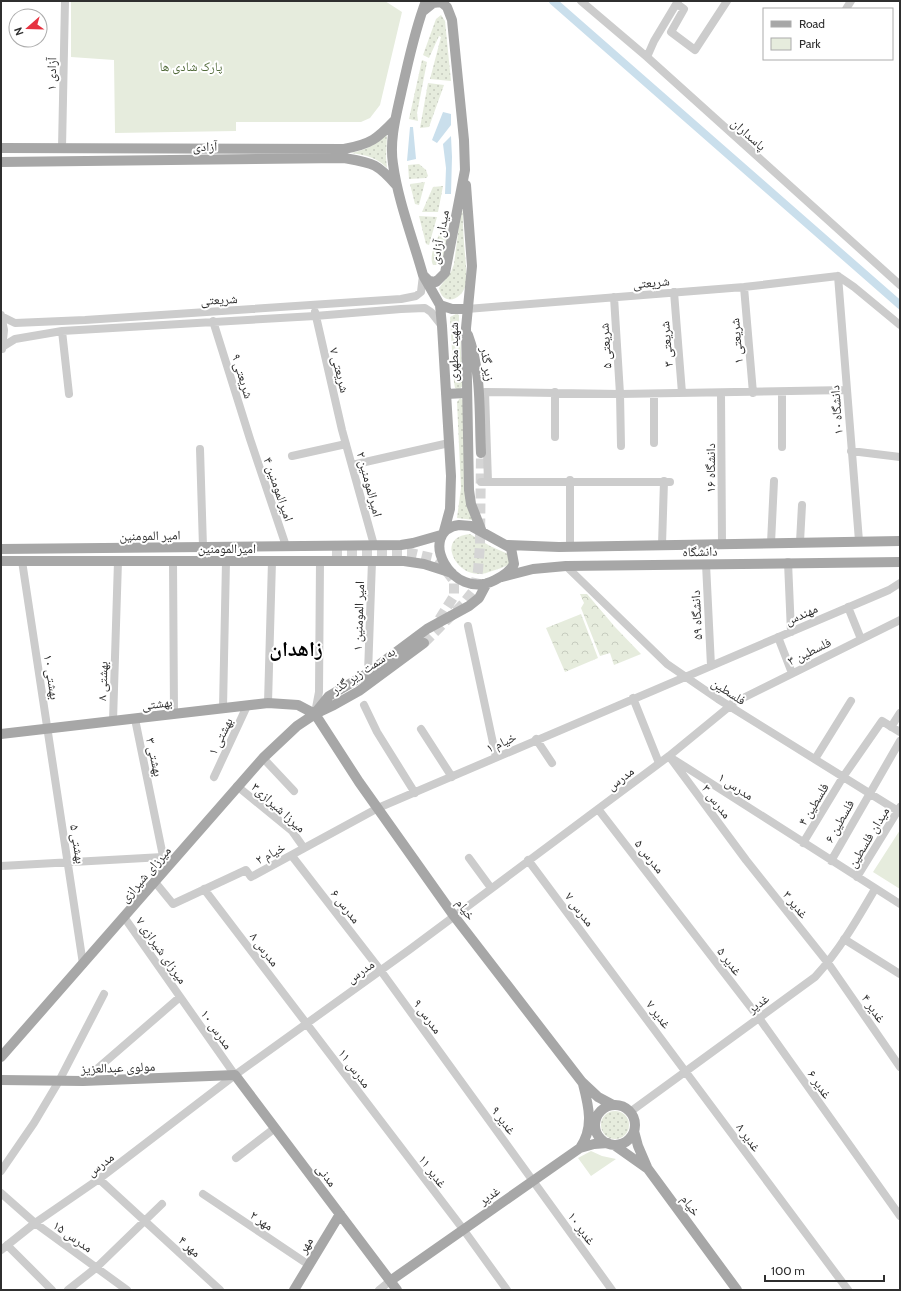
<svg xmlns="http://www.w3.org/2000/svg" width="901" height="1291" font-family="Cabin,'Noto Naskh Arabic',sans-serif">
<defs>
<pattern id="grass-dots" width="8" height="8" patternUnits="userSpaceOnUse"><rect width="8" height="8" fill="#e6ecdd"/><path d="M2 2h.1M6 6h.1" fill="none" stroke="#c6cbbe" stroke-width="1.8" stroke-linecap="round"/></pattern>
<pattern id="forest-crowns" width="20" height="18" patternUnits="userSpaceOnUse"><rect width="20" height="18" fill="#e6ecdd"/><path d="M2 6a3 3 0 1 1 6 0M12 15a3 3 0 1 1 6 0" fill="none" stroke="#c6cbbe"/></pattern>
</defs>
<rect width="100%" height="100%" fill="#fff"/>
<path fill="url(#grass-dots)" d="M441 15 445 21 451 81 430 79 441 37 439 36 429 58 423 55 436 19Z
M422 60 427 62 417 113 418 121 409 119Z
M428 83 444 85 429 127 420 128Z
M387 134 386 158 387 168C376 157 366 155 351 153 366 150 376 145 387 134Z
M419 164 426 170 428 176 426 178 409 179 408 165Z
M425 182 419 205 415 204 410 184Z
M443 186 438 212H422L433 187Z
M462 203C463 216 463 230 464 243 465 256 467 269 466 283 464 299 443 308 439 288L451 272 454 264Z
M419 216 437 217 429 245 426 244Z
M446 227 448 228 443 259 439 265H433C428 255 438 238 442 228Z
M456 314 459 315V318L463 386 458 390 455 388 454 382 450 317Z
M460 398 463 400 474 520 457 518 461 488 457 402Z
M470 534 490 546 508 554 512 562C506 567 499 569 492 571 488 572 484 574 480 574 456 576 435 537 470 534Z
M601 1125a14 14 0 1 1 28 0a14 14 0 1 1-28 0Z"/>
<path fill="url(#forest-crowns)" d="M580 594H587L615 627 641 654 614 665 610 653 600 656 581 608 584 603Z
M581 614 598 658 565 672 546 628Z"/>
<path fill="#e6ecdd" d="M71 1H385L402 12 380 105 370 118 361 122H236V131L115 133 114 60 71 57Z
M900 830V889L873 872Z
M591 1151 602 1156 616 1159 591 1176 578 1158Z"/>
<path fill="#cadfec" d="M443 112 451 114V125L437 143 432 140Z
M410 127H413L416 159 407 161Z
M451 136 452 157 451 194H445L446 168 443 144Z"/>
<g fill="none" stroke-linecap="round" stroke-linejoin="round">
<path stroke="#cadfec" stroke-width="8" d="M553 1 900 305"/>
<path stroke="#d5d5d5" stroke-width="10" stroke-dasharray="10 5" stroke-linecap="butt" d="M332 552 411 553 432 558 444 568 454 581V596L435 626
M424 643 463 604 474 590 478 571 480 545 481 453"/>
<path stroke="#ccc" stroke-width="8" d="M581 1 647 57 900 285
M677 4 684 9 671 32 695 50 727 1
M846 9 851 1
M647 57 654 41 678 1
M62 148 65 1
M838 276 859 541
M838 276 854 287 900 325
M744 287 753 393
M674 292 682 393
M614 297 620 394 621 446
M467 309 744 287 838 276
M315 312 342 430 374 545
M1 315 4 330 2 349
M1 316 15 323 85 320 401 299 416 296 421 292 423 275
M213 321 250 439 286 546
M62 331 69 394
M2 347 15 339 62 331 315 316 401 309 425 308 431 312 442 326
M555 392V437
M782 392V447
M721 393 722 544
M654 394V443
M200 449 203 547
M851 451 900 457
M292 456 346 444
M352 465 449 443
M481 482H670
M488 482 485 392 620 394 847 390
M800 542 802 505
M771 543 774 481
M662 545 664 481
M570 547V480
M22 561 83 964
M173 561 174 714
M788 562 791 632
M706 564 711 666
M566 566 667 664 718 699 898 811
M848 607 861 639
M468 626 496 757
M778 637 792 673
M368 673 372 561
M633 698 659 763
M268 703 272 561
M364 705 377 732 415 793
M729 705 900 620
M223 708 226 561
M315 713 319 692 320 561
M135 719 164 861
M113 721 118 561
M891 727 900 713
M421 729 452 777
M536 739 552 763
M669 756 746 860 828 963 900 1067
M263 758 294 791
M673 759 900 904
M815 759 851 701
M214 777 247 706
M237 786 292 831 304 848
M598 809 759 1018 900 1216
M803 843 843 777 882 721 900 732
M292 856 381 971 612 1290
M469 858 491 888
M528 860 848 1290
M831 861 900 741
M1 866 163 857
M857 877 900 807
M155 882 173 904 246 870 251 877 378 808 889 590 900 583
M204 889 463 1229 507 1290
M124 917 235 1075
M844 939 900 974
M83 1081 180 997
M630 1112 815 977C839 951 857 920 875 889
M236 1158 275 1128
M1 1171 34 1123 59 1081 104 994
M99 1179 220 1290
M1 1193 35 1223 127 1290
M203 1194 309 1265
M7 1245 52 1290
M1 1250 35 1223 99 1179 235 1075 409 950 669 756 730 706
M68 1290 97 1267 162 1204
M379 1290 390 1281"/>
<path stroke="#a7a7a7" stroke-width="10" d="M423 11 433 3 441 2 447 7 452 20 464 140 465 170 445 273 436 282 429 281 423 275C413 239 398 201 393 164 389 139 397 113 402 89 409 59 415 29 426 1
M1 148 344 149C371 144 377 139 395 120
M1 162 344 158C373 163 377 163 397 186
M466 185 472 266 466 328 469 490 471 504 482 532
M424 277 440 305 442 326 451 476 450 509 444 531
M440 305 452 309H467
M468 335C482 372 479 414 481 453
M446 394 466 393
M459 525 471 526 511 548 514 564C510 572 503 576 495 580 451 603 416 531 459 525Z
M507 545 559 547 900 541
M1 549 401 545 413 543 441 535
M1 561H404L424 564 452 573
M502 577 533 569 566 566 900 562
M316 712 329 696 368 673 427 629 469 606 479 598 487 583
M315 714 359 782 454 916 582 1082 598 1097 613 1105
M1 734 268 703 298 705 315 714
M1 1057 263 758 297 726 315 714 334 705 359 691 424 643
M1 1080 83 1081 235 1075 397 1290
M595 1125a20 20 0 1 1 40 0a20 20 0 1 1-40 0Z
M634 1131 638 1146 647 1167
M614 1145 648 1169 737 1290
M580 1148C594 1128 589 1107 583 1084
M390 1281 580 1148 594 1144 608 1143
M294 1290 340 1214"/>
</g>
<g text-anchor="middle" dominant-baseline="central" stroke-width="4" stroke-linejoin="round" paint-order="stroke">
<g font-size="13" fill="#536c3c" stroke="#fff">
<text x="191" y="66">پارک شادی ها</text>
</g>
<g font-size="13" fill="#2f2f2f" stroke="#fff">
<text transform="translate(51 74) rotate(-89)">آزادی ۱</text>
<text transform="translate(749 134) rotate(42)">پاسداران</text>
<text transform="translate(205 146) rotate(-1)">آزادی</text>
<text transform="translate(439 237) rotate(-79)">میدان آزادی</text>
<text transform="translate(651 282) rotate(-5)">شریعتی</text>
<text transform="translate(219 299) rotate(-3)">شریعتی</text>
<text transform="translate(736 341) rotate(-95)">شریعتی ۱</text>
<text transform="translate(666 344) rotate(-95)">شریعتی ۳</text>
<text transform="translate(605 346) rotate(-94)">شریعتی ۵</text>
<text transform="translate(453 352) rotate(-90)">شهید مطهری</text>
<text transform="translate(488 364) rotate(81)">زیر گذر</text>
<text transform="translate(340 370) rotate(76)">شریعتی ۷</text>
<text transform="translate(243 376) rotate(73)">شریعتی ۹</text>
<text transform="translate(836 410) rotate(-94)">دانشگاه ۱۰</text>
<text transform="translate(710 468) rotate(-90)">دانشگاه ۱۶</text>
<text transform="translate(370 484) rotate(75)">امیرالمومنین ۲</text>
<text transform="translate(279 489) rotate(71)">امیرالمومنین ۴</text>
<text transform="translate(150 535) rotate(-1)">امیر المومنین</text>
<text x="227" y="548">امیرالمومنین</text>
<text transform="translate(700 551) rotate(-1)">دانشگاه</text>
<text transform="translate(801 614) rotate(-24)">مهندس</text>
<text transform="translate(696 615) rotate(-93)">دانشگاه ۵۹</text>
<text transform="translate(358 616) rotate(-88)">امیر المومنین ۱</text>
<text transform="translate(809 651) rotate(-26)">فلسطین ۳</text>
<text transform="translate(363 670) rotate(-34)">به سمت زیر گذر</text>
<text transform="translate(52 677) rotate(81)">بهشتی ۱۰</text>
<text transform="translate(102 681) rotate(-88)">بهشتی ۸</text>
<text transform="translate(729 691) rotate(33)">فلسطین</text>
<text transform="translate(157 703) rotate(-7)">بهشتی</text>
<text transform="translate(220 736) rotate(-64)">بهشتی ۱</text>
<text transform="translate(501 742) rotate(-24)">خیام ۱</text>
<text transform="translate(155 757) rotate(78)">بهشتی ۳</text>
<text transform="translate(620 778) rotate(-37)">مدرس</text>
<text transform="translate(736 786) rotate(33)">مدرس ۱</text>
<text transform="translate(717 801) rotate(53)">مدرس ۳</text>
<text transform="translate(813 804) rotate(-59)">فلسطین ۴</text>
<text transform="translate(279 807) rotate(42)">میرزا شیرازی۳</text>
<text transform="translate(839 821) rotate(-61)">فلسطین ۶</text>
<text transform="translate(868 837) rotate(-59)">میدان فلسطین</text>
<text transform="translate(78 844) rotate(81)">بهشتی ۵</text>
<text transform="translate(270 853) rotate(-28)">خیام ۲</text>
<text transform="translate(650 856) rotate(52)">مدرس ۵</text>
<text transform="translate(145 874) rotate(-49)">میرزای شیرازی</text>
<text transform="translate(796 904) rotate(51)">غدیر ۳</text>
<text transform="translate(346 906) rotate(52)">مدرس ۶</text>
<text transform="translate(466 909) rotate(54)">خیام</text>
<text transform="translate(580 909) rotate(53)">مدرس ۷</text>
<text transform="translate(265 949) rotate(53)">مدرس ۸</text>
<text transform="translate(162 950) rotate(55)">میرزای شیرازی ۷</text>
<text transform="translate(730 961) rotate(53)">غدیر ۵</text>
<text transform="translate(360 971) rotate(-35)">مدرس</text>
<text transform="translate(758 1003) rotate(-36)">غدیر</text>
<text transform="translate(874 1008) rotate(55)">غدیر ۴</text>
<text transform="translate(659 1014) rotate(53)">غدیر ۷</text>
<text transform="translate(428 1016) rotate(54)">مدرس ۹</text>
<text transform="translate(217 1029) rotate(55)">مدرس ۱۰</text>
<text transform="translate(118 1067) rotate(-2)">مولوی عبدالعزیز</text>
<text transform="translate(355 1068) rotate(53)">مدرس ۱۱</text>
<text transform="translate(820 1084) rotate(55)">غدیر ۶</text>
<text transform="translate(504 1120) rotate(53)">غدیر ۹</text>
<text transform="translate(749 1137) rotate(54)">غدیر ۸</text>
<text transform="translate(100 1164) rotate(-37)">مدرس</text>
<text transform="translate(433 1171) rotate(53)">غدیر ۱۱</text>
<text transform="translate(327 1175) rotate(53)">مدنی</text>
<text transform="translate(489 1195) rotate(-35)">غدیر</text>
<text transform="translate(691 1205) rotate(53)">خیام</text>
<text transform="translate(262 1220) rotate(34)">مهر ۲</text>
<text transform="translate(582 1228) rotate(54)">غدیر ۱۰</text>
<text transform="translate(73 1236) rotate(35)">مدرس ۱۵</text>
<text transform="translate(305 1245) rotate(-59)">مهر</text>
<text transform="translate(190 1246) rotate(42)">مهر ۴</text>
</g>
<g font-size="21" font-weight="bold" fill="#000" stroke="#fff">
<text x="296" y="648">زاهدان</text>
</g>
</g>
<rect width="901" height="1291" fill="none" stroke="#2f2f2f" stroke-width="4"/>
<rect x="763" y="8" width="130" height="52" fill="#ffffff" stroke="#acacac"/>
<rect x="771" y="21" width="20" height="6" fill="#a7a7a7" stroke="#acacac"/>
<text x="799" y="28" font-size="12" fill="#2f2f2f">Road</text>
<rect x="771" y="38" width="20" height="12" fill="#e6ecdd" stroke="#acacac"/>
<text x="799" y="48" font-size="12" fill="#2f2f2f">Park</text>
<g transform="translate(28 28) rotate(250)"><circle r="19" fill="#ffffff" stroke="#acacac"/>
<path d="M0-3L7 15L0 10L-7 15Z" fill="#e63240"/>
<text y="-6" font-size="11" font-weight="bold" text-anchor="middle" fill="#2f2f2f">N</text>
</g>
<path d="M765 1275v6h119v-6" fill="none" stroke="#2f2f2f" stroke-width="2"/>
<text x="771" y="1275" font-size="12" fill="#2f2f2f" stroke="#ffffff" stroke-width="3" paint-order="stroke">100 m</text>
</svg>
